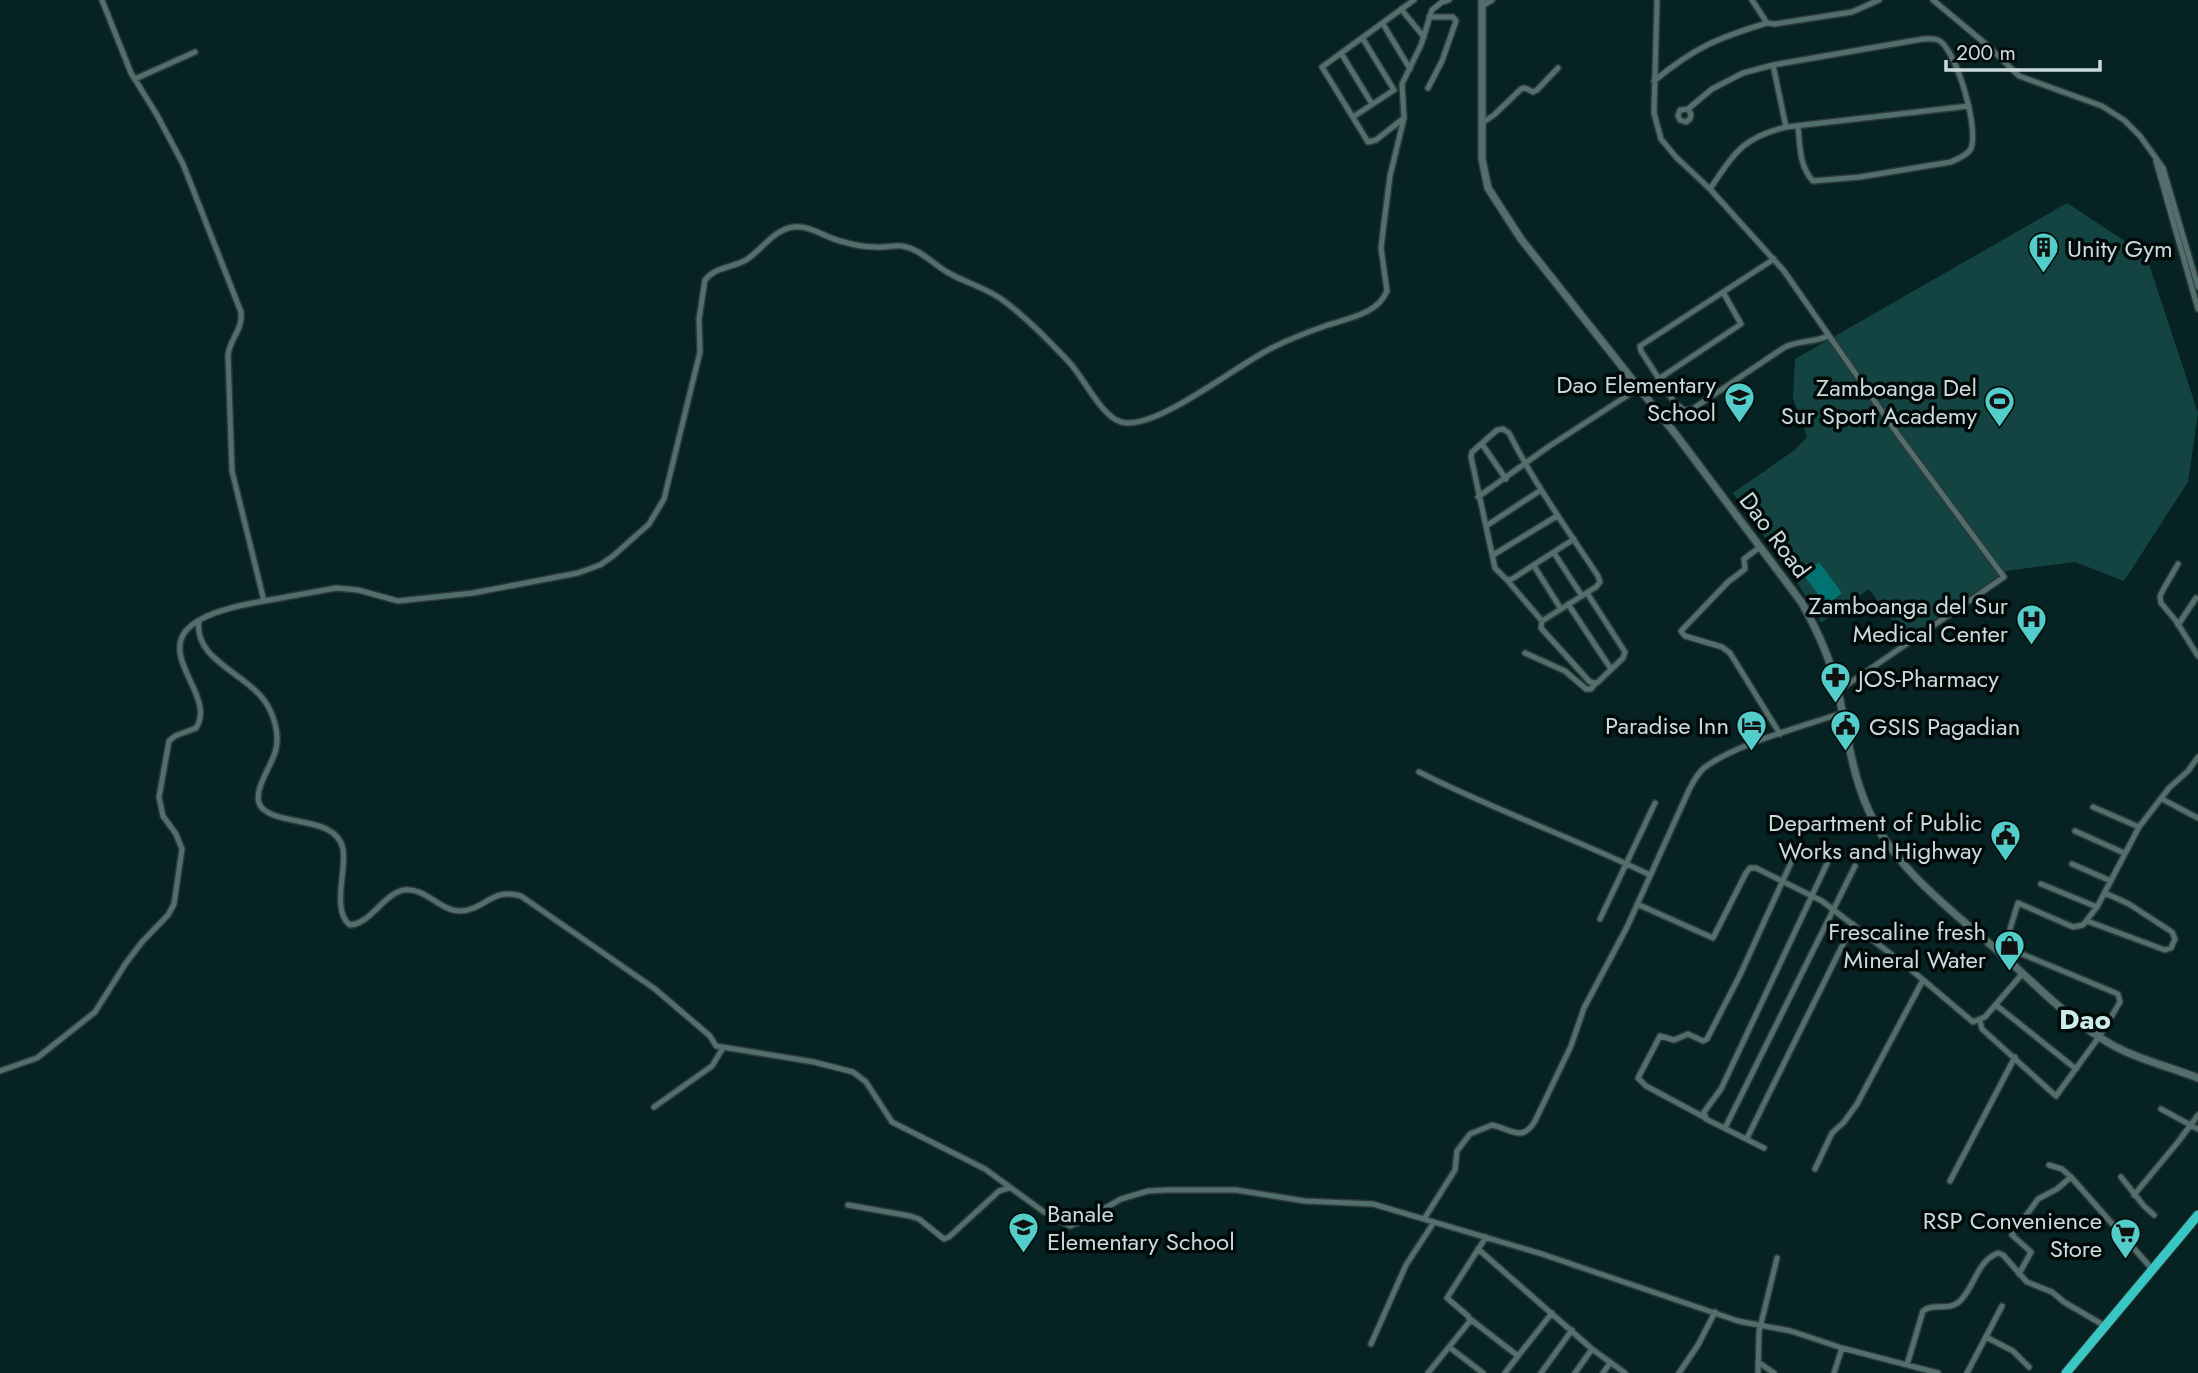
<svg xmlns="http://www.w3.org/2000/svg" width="2198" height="1373" font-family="Jost,sans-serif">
<rect width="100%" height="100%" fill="#072222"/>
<path fill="#144442" d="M2067 203 2146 255 2198 413 2188 482 2124 581 2075 562 2006 571 1906 639 1869 589 1821 623 1797 582 1733 493 1796 449 1807 437 1793 398 1795 359Z"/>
<path fill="#017371" d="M1819 562 1842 593 1826 605 1803 574Z"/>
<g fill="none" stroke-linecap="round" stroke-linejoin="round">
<defs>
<path id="street" d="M1657 0 1654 113 1661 139 1676 157 1710 189 1784 271 1899 436 2004 577 1838 691
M1752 0 1767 23 1775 24 1852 12 1879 0
M1933 0 1987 45 2019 76 2102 106 2124 120 2140 136 2163 168 2198 287
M1482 6 1492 0
M1401 9 1424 37
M1383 24 1410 69
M1363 39 1394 90
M1341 53 1372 104
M1773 65 1786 127
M135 79 195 52
M1654 81C1694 48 1717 38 1767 23
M1428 88 1442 61 1456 21 1453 17H1429
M1688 109 1691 114 1690 119 1686 122 1680 120 1678 116 1680 110 1688 109 1712 89 1743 73 1773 65 1911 41C1919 40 1929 37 1938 40 1956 47 1981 134 1970 150 1966 156 1957 159 1951 162L1860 177 1813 181C1799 166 1800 145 1798 126
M1353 117 1394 90
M1404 118 1376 140 1368 142 1322 67 1414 0
M1482 123 1494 115 1521 89 1525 88 1533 92 1537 90 1558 68
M2156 161 2198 309
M1710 189C1735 152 1742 138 1786 127L1969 106
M1774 259 1640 346 1641 351 1674 402 1684 410H1691L1785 347C1800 340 1812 343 1828 336
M1660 378 1741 324 1723 292
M1482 444 1506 479
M1478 497 1548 447 1639 388
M1486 526 1541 490
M1760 547 1744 559 1745 569 1728 582 1681 631 1685 636 1722 647 1730 653 1780 734
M1554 553 1582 596
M1493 555 1557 516
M2178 564 2164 588 2160 596 2161 603 2176 621 2198 656
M1534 566 1561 609
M1507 580 1542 621 1596 587 1600 582 1598 576C1567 529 1534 483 1509 433L1503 429 1497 430 1472 452 1471 457 1495 568 1507 580 1512 579 1574 539
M264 601 336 588 358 590 398 601 473 593 578 573 600 565 613 556 649 524 664 499 700 352 699 319 705 280C715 267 732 268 746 260 762 250 774 229 794 227 811 225 827 239 844 242 854 245 865 247 875 247 884 248 893 245 902 246 920 249 932 263 947 272 965 283 986 287 1004 301 1027 318 1049 341 1069 362 1084 378 1101 416 1121 422 1156 432 1241 361 1276 346 1292 338 1308 332 1325 326 1347 318 1377 315 1387 291L1381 248 1383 231 1390 176 1404 118 1402 84 1421 45 1432 10 1442 2 1449 0
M1568 604 1611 669
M199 621C193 662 252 674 269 708 275 720 279 735 276 749 273 765 249 794 262 808 281 827 336 815 343 849 347 869 331 911 350 925 372 923 383 894 404 890 425 887 440 911 460 911 485 910 492 887 521 896L655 989 710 1036 716 1046 814 1062 853 1072 866 1082 892 1122 985 1169 1044 1212 1070 1226 1081 1222 1121 1199 1148 1191 1167 1190H1236L1305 1201 1373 1204 1542 1254 1738 1321 1791 1331 1842 1348 1938 1373
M1542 621 1541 628 1590 682 1597 683 1623 658 1625 652 1587 593
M2178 625 2196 598
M1525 653 1565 671 1586 689H1591L1595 684
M1419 772C1494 810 1574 838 1650 875
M2162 799 2198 818
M2093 807 2139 827
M2075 831 2124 853
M2072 864 2111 881
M2041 884 2097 907
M1637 904 1713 938 1746 873 1750 868H1756L1822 901 1909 968 1973 1022 1985 1017 2023 973
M1600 919 1655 803
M2087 921 2165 950 2171 948 2175 939 2172 932 2129 904 2105 893
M2010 929 2018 903 2073 927 2083 925 2097 907 2139 827 2169 788 2188 771 2198 757
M1996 1005 2076 1069
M1980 1021 1982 1029 2056 1096 2099 1037 2120 1002 2118 994 2022 954 2011 951 2000 952
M0 1071 37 1058 95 1012 126 963 142 942 168 915 174 904 182 849 176 834 163 816 159 797 169 741 175 736 196 728C224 686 106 627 264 601L232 471 228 355C230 338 243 330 241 312L183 164 157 115 131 73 102 0
M654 1107 712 1066 723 1048
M2161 1109 2198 1129
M1704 1117 1646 1086 1638 1078 1660 1036 1674 1040 1688 1034 1703 1041 1707 1039 1740 975 1799 845
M1725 1128 1855 866
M1747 1138 1853 924
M1764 1148 1706 1119 1704 1112 1721 1089 1832 853
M2049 1165 2062 1169 2071 1177 2152 1269
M1815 1169 1832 1133 1844 1122 1857 1104 1923 980
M2121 1177 2144 1206 2154 1215
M1950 1181 2015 1057
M2134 1195 2178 1142 2198 1115
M848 1205 910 1216 919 1219 944 1239 949 1237 999 1191 1009 1188
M1424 1219 1455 1170 1457 1151 1470 1134 1492 1125C1511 1129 1522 1143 1535 1121L1571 1046 1584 1008 1627 927 1689 790C1693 782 1697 774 1704 768 1735 744 1804 726 1842 713
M1478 1249 1592 1349 1625 1373
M2019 1274 2031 1252 2012 1235 2038 1199 2057 1189 2071 1177
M1470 1319 1518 1356 1552 1313
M1986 1337 2013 1351 2029 1367
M1371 1344 1406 1265 1434 1222
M1449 1347 1483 1373
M1758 1362 1774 1373
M1907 1365 1923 1311C1934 1302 1949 1312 1960 1301 1976 1285 1976 1262 1998 1253L2003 1255 2027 1282 2052 1292 2064 1302 2105 1326
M1428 1373 1470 1321 1468 1316 1447 1298 1486 1237
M1505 1373 1518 1356
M1541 1373 1572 1330
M1575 1373 1592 1349
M1603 1373 1610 1363
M1679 1373 1698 1345 1715 1312
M1758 1373 1759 1332 1777 1258
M1834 1373 1842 1348
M1967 1373 2002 1306"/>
<path id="secondary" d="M1482 0V159L1488 188 1521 239 1677 436 1802 603C1817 630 1831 660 1838 691 1847 731 1851 771 1868 809 1894 870 1958 915 2007 959 2040 989 2074 1024 2114 1046 2140 1060 2170 1067 2198 1078"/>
<path id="highway" d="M2066 1373 2198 1215"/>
</defs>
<use href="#street" stroke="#2d3939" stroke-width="8"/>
<use href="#secondary" stroke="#2d3939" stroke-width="10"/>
<use href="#highway" stroke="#2d3939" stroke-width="11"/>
<use href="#street" stroke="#526e6d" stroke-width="5"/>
<use href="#secondary" stroke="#526e6d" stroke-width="7"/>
<use href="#highway" stroke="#39c7c3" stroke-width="9"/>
</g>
<defs>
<symbol id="building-pin" viewBox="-11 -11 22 30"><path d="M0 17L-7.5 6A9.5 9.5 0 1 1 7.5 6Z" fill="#53cdc9" stroke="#020a09"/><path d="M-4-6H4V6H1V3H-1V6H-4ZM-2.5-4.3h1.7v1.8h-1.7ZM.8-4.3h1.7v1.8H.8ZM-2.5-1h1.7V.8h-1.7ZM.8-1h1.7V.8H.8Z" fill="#111"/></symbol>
<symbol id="school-pin" viewBox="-11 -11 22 30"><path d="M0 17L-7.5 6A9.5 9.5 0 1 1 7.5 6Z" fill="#53cdc9" stroke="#020a09"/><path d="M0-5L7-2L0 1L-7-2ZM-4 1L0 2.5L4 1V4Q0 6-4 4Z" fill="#111"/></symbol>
<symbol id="stadium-pin" viewBox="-11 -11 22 30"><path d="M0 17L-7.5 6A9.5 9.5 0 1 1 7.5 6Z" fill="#53cdc9" stroke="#020a09"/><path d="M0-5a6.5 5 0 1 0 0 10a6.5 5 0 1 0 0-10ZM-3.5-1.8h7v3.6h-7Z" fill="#111"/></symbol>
<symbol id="hospital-pin" viewBox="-11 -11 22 30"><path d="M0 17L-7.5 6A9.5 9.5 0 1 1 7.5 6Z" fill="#53cdc9" stroke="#020a09"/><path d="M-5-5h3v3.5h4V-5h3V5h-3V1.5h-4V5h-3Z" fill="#111"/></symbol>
<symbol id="pharmacy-pin" viewBox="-11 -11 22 30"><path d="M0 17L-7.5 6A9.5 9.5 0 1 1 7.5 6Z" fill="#53cdc9" stroke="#020a09"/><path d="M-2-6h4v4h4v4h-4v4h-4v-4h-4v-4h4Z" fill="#111"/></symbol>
<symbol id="hotel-pin" viewBox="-11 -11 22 30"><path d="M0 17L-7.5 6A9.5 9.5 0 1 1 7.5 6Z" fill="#53cdc9" stroke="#020a09"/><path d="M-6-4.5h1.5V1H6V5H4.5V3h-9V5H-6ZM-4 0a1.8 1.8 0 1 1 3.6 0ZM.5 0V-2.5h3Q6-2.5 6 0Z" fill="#111"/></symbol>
<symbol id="civic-pin" viewBox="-11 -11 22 30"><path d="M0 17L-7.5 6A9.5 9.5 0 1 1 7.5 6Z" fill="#53cdc9" stroke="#020a09"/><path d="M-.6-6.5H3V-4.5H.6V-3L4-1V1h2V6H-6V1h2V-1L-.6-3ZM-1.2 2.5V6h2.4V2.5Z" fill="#111"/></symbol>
<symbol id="shop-pin" viewBox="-11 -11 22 30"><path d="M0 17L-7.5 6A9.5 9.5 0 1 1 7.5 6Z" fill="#53cdc9" stroke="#020a09"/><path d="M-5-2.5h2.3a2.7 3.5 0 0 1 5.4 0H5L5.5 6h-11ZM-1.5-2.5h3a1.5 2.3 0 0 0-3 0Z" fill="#111"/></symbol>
<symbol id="supermarket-pin" viewBox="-11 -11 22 30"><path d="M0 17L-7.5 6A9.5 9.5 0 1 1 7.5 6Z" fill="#53cdc9" stroke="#020a09"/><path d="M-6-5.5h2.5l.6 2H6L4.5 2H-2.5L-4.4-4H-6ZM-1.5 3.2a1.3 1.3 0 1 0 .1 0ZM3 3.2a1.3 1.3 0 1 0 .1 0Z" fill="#111"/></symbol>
</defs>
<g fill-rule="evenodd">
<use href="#building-pin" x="2026" y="230" width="35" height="47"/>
<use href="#school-pin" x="1722" y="380" width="35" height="47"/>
<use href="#stadium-pin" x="1982" y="384" width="35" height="47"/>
<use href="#hospital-pin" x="2014" y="602" width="35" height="47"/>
<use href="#pharmacy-pin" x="1818" y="660" width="35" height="47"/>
<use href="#hotel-pin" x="1734" y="708" width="35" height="47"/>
<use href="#civic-pin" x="1828" y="708" width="35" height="47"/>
<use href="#civic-pin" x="1988" y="818" width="35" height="47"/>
<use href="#shop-pin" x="1992" y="928" width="35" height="47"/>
<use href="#school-pin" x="1006" y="1210" width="35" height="47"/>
<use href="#supermarket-pin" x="2108" y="1216" width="35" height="47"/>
</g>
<g text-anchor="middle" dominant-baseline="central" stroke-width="7" stroke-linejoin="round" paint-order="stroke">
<g font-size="24" fill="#cbdada" stroke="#020a09" text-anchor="end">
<text x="2067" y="248" text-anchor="start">Unity Gym</text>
<text x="1716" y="384">Dao Elementary<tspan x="1716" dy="28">School</tspan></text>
<text x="1977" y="387">Zamboanga Del<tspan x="1977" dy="28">Sur Sport Academy</tspan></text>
<text x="2008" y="605">Zamboanga del Sur<tspan x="2008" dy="28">Medical Center</tspan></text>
<text x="1858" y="678" text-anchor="start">JOS-Pharmacy</text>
<text x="1729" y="725">Paradise Inn</text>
<text x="1869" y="726" text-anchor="start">GSIS Pagadian</text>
<text x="1982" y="822">Department of Public<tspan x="1982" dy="28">Works and Highway</tspan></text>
<text x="1986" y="931">Frescaline fresh<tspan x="1986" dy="28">Mineral Water</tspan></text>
<text x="1047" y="1213" text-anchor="start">Banale<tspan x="1047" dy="28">Elementary School</tspan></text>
<text x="2102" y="1220">RSP Convenience<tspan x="2102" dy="28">Store</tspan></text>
</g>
<g font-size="24" fill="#cbdada" stroke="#020a09">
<text transform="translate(1775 535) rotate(53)">Dao Road</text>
</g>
<g font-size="28" font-weight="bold" fill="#ccecea" stroke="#020a09">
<text x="2085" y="1019">Dao</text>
</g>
</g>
<path d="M1946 60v10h154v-10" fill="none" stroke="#cbdada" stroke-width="3.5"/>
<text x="1956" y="60" font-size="21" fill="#cbdada" stroke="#020a09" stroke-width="5" paint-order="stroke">200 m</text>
</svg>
